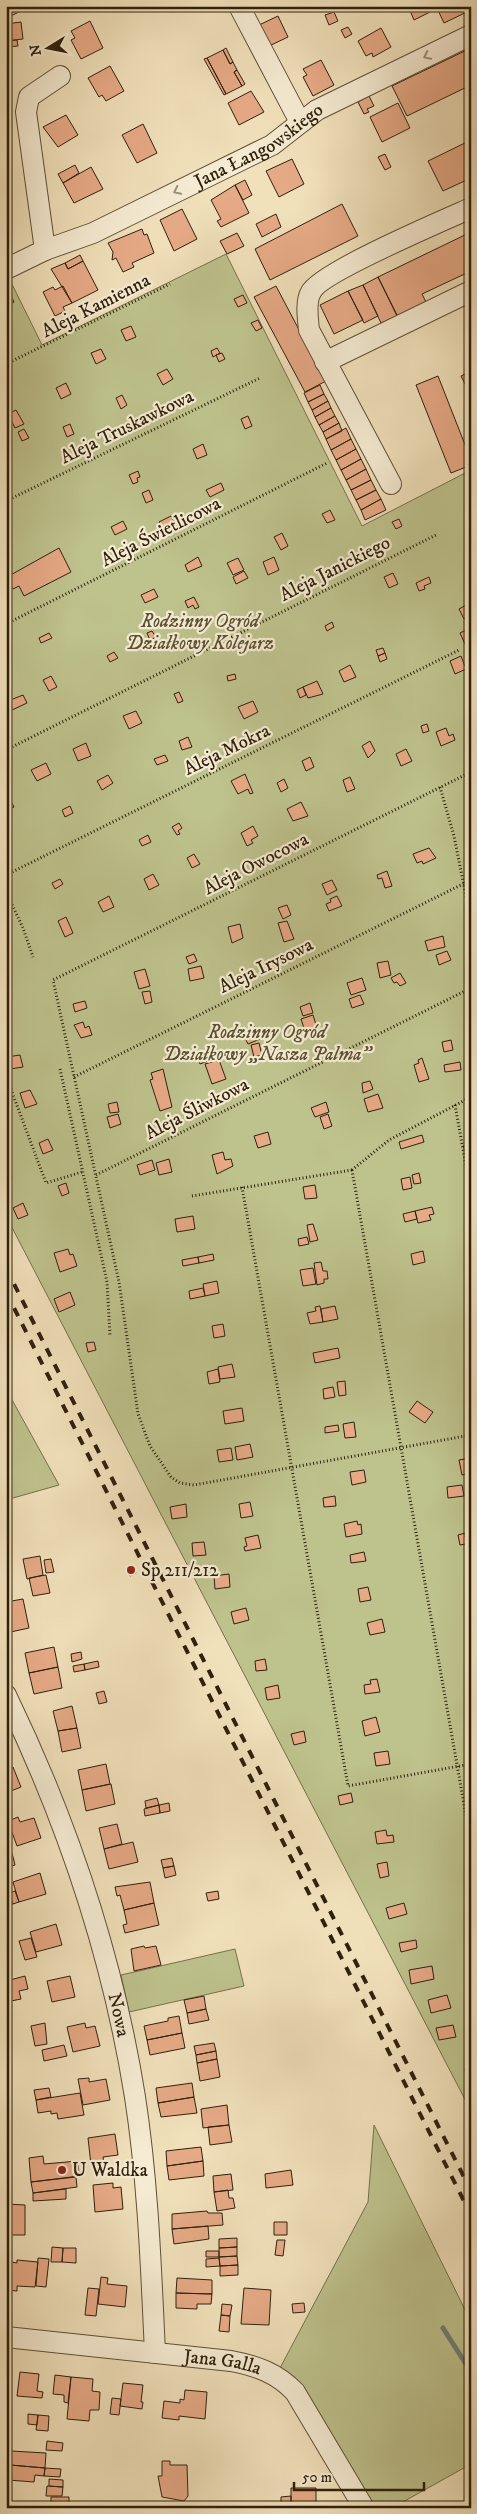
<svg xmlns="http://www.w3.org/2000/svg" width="477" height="2514" font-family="'IM FELL DW Pica',serif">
<rect width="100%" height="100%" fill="#f1e1bb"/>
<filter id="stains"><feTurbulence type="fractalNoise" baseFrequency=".004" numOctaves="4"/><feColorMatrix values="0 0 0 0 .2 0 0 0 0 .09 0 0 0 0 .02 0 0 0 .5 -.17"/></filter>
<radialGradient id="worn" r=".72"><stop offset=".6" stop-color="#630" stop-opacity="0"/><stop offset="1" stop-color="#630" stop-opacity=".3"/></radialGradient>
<path fill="#bec28d" stroke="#76714c" d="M226 254 362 526 471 470V2111L6 1216V277L8 276 42 345Z
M11 1398 59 1485 6 1500V1400Z
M235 1949 244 1986 129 2012 121 1975Z
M374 2125 471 2322V2464L392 2508H373L280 2368 368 2202Z"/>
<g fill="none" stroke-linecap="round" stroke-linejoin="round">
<path stroke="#717e74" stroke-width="5" d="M443 2328 471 2372"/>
</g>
<path fill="#e7aa87" stroke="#2e200c" d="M6 6H30L11 16Z
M169 6H184L172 12Z
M408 6H435L436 9 414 20Z
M436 6H471V10L444 23Z
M334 12 338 21 329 25 325 15Z
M278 16 288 37 267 47 257 26Z
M90 21 103 48 81 59 71 40 75 38 71 31Z
M21 22 23 39 6 41V24Z
M348 27 352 34 345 38 341 30Z
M381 28 391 47 373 57 372 53 366 56 358 41Z
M17 40 18 46 7 47 6 41Z
M226 48 233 62 230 64 223 50Z
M471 48V85L407 116 392 86Z
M223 50 230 64 233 62 237 70 234 72 242 86 226 94 207 58Z
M207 58 226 94 224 95 204 59Z
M321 60 334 85 313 96 303 77 307 75 303 69Z
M110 66 124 91 106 101 102 95 99 97 88 78Z
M237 70 245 84 242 86 234 72Z
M251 91 264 112 239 125 228 103Z
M369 96 374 106 367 109 369 112 364 114 358 102Z
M398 103 410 128 382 142 370 117Z
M66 115 78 135 58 147 43 127Z
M143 124 157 153 137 163 122 135Z
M471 140V178L443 191 428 161Z
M385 154 391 167 385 170 378 157Z
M292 159 304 184 279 197 266 171Z
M75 165 79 173 63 183 58 174Z
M91 167 103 189 74 203 63 183Z
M245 180 252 195 243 200 235 185Z
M235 185 249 213 221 227 217 221 221 219 211 200Z
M342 204 358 236 270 280 255 249Z
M182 209 197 239 174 251 160 220Z
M276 214 281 227 262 237 256 224Z
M142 229 144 235 147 234 154 253 132 263 134 267 123 272 116 258 112 260 113 252 108 243Z
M471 232V271L422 294 427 304 398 317 378 277Z
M237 233 244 246 227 254 220 241Z
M80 255 83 261 68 269 65 263Z
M83 261 98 290 72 303 51 269 65 263 68 269Z
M378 277 397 316 381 323 363 285Z
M363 285 378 316 364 323 348 291Z
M6 286 14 302 6 306Z
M63 286 72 303 63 307 65 311 55 316 43 292 53 287 55 290Z
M276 286 326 381 305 392 254 297Z
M348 291 363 320 334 334 320 305Z
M243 295 247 303 238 307 234 299Z
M258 320 262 328 256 331 251 323Z
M131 326 136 337 126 341 121 330Z
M217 348 220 353 213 357 211 351Z
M101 349 106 359 96 364 91 353Z
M222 353 225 359 219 362 216 355Z
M167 369 173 379 163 385 157 374Z
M471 371V386L467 388 461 376Z
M438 376 471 460V465L451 473 416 385Z
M66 383 71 394 61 399 56 388Z
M320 385 324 394 308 402 304 393Z
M324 394 328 401 312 410 308 402Z
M122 395 127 405 121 409 116 398Z
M328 401 331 408 315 417 312 410Z
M331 408 335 416 319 425 315 417Z
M16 410 24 424 15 428 8 414Z
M248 416 252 426 245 429 241 419Z
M335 416 339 423 323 432 319 425Z
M339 423 342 431 326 439 323 432Z
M70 424 74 434 67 437 63 427Z
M346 428 351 439 331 450 326 439Z
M24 429 29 438 22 441 18 432Z
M351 439 356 449 336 460 331 450Z
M203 444 207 455 197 459 193 449Z
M356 449 361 459 341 470 336 460Z
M361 459 366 469 346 480 341 470Z
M366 469 371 480 351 490 346 480Z
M138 471 140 477 137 478 138 482 133 484 129 475Z
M371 480 376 490 356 500 351 490Z
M221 483 224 490 210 497 206 490Z
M149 490 153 500 146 503 142 493Z
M376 490 381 499 361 510 356 500Z
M381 499 386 510 365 520 361 510Z
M330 510 335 520 327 523 322 514Z
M171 516 176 526 164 532 159 522Z
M399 519 402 526 396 529 392 522Z
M123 521 127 529 115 535 111 527Z
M282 533 288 546 281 550 274 537Z
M59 548 71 572 24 596 19 586 13 589 7 577Z
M198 557 202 566 188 572 185 565Z
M274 557 279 570 268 575 263 562Z
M238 558 244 570 233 575 227 563Z
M244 571 248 578 236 584 233 577Z
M393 573 398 584 389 588 384 577Z
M429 577 431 583 424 586 425 589 419 591 416 583Z
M154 589 158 597 145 603 141 595Z
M194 597 199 607 195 609 193 605 188 608 185 601Z
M468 604 471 615 464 619 459 609Z
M332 622 334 627 327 631 325 626Z
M468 629 471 641 465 644 460 633Z
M152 631 156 637 150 640 147 633Z
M49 633 52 638 41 643 39 638Z
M383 648 385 653 378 656 376 650Z
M114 652 118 658 110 662 107 656Z
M385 653 387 659 380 662 378 656Z
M461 656 466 669 455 674 450 661Z
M350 665 356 677 344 682 339 671Z
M235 674 236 679 228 681 227 676Z
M51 676 57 687 49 691 43 680Z
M317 681 323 694 308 698 303 687Z
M303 687 306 695 300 698 297 690Z
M179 692 183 701 178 703 174 694Z
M23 695 27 703 12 710 8 701Z
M253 701 258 712 244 719 238 707Z
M136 711 142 723 129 729 123 716Z
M427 724 429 731 423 733 421 726Z
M446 728 449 736 453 734 455 740 441 746 436 732Z
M188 737 192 747 182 750 179 741Z
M370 741 375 751 368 758 362 746Z
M86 743 91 756 78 761 73 749Z
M406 749 412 761 401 766 396 754Z
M165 755 168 761 157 765 154 759Z
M310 757 314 767 306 771 302 761Z
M46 763 51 774 37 781 31 770Z
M245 774 253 793 250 794 248 789 238 794 231 781Z
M108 775 113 783 102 790 97 781Z
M350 777 355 789 347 792 343 780Z
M284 779 288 788 281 792 277 783Z
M10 799 14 807 6 811V801Z
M301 802 308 816 293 821 287 809Z
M70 806 73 813 65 817 62 810Z
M179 823 182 828 178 831 180 834 177 835 172 827Z
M253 826 258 836 251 840 253 843 247 846 241 833Z
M148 835 151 842 142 846 139 840Z
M429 848 436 858 423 864 422 861 417 863 413 854Z
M194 854 200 864 192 868 187 858Z
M387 871 392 886 385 888 382 878 378 879 377 875Z
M153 874 159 885 149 890 144 879Z
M60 879 63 884 55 889 52 883Z
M332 880 337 890 327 895 322 884Z
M109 896 114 907 103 912 98 902Z
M337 896 342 906 329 911 326 904 331 902 330 899Z
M287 905 291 915 283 919 278 908Z
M66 917 73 933 65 937 58 921Z
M287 921 294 939 284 942 278 923Z
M240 924 243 938 232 943 228 927Z
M443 936 445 947 428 951 425 941Z
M447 951 451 960 439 965 436 955Z
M194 954 197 961 189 964 186 957Z
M388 961 391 975 380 978 377 963Z
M201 966 204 978 190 981 188 969Z
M145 969 150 986 139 989 134 972Z
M400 973 406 983 400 986 397 982 394 983 391 978Z
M362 978 366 990 351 995 347 983Z
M150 991 152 1002 145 1004 142 992Z
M360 995 364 1004 352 1008 349 999Z
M85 1001 87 1008 75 1012 73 1004Z
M310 1003 313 1013 303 1016 300 1007Z
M313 1015 318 1031 306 1034 301 1019Z
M83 1022 85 1028 89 1026 92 1035 81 1038 74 1025Z
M254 1026 260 1039 248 1044 244 1036 248 1034 247 1029Z
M451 1040 453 1050 444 1052 442 1042Z
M259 1043 262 1055 254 1057 251 1045Z
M213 1050 216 1058 200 1064 198 1057Z
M20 1055 23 1067 10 1069 7 1057Z
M422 1058 429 1079 419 1082 414 1065 419 1063 418 1060Z
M219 1060 226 1079 212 1084 205 1064Z
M460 1062 461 1070 445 1072 444 1065Z
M163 1069 172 1107 160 1111 150 1080 153 1079 151 1073Z
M370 1081 373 1089 363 1093 362 1083Z
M30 1090 37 1104 25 1108 20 1093Z
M378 1094 383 1108 368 1112 364 1099Z
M117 1102 119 1112 110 1113 108 1104Z
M326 1102 329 1112 315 1117 311 1108Z
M118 1114 121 1124 110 1128 107 1117Z
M328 1114 332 1126 324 1129 320 1117Z
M268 1132 271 1144 258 1148 254 1136Z
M422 1135 424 1142 401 1149 399 1142Z
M48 1139 53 1150 43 1154 39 1143Z
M223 1152 225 1160 231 1159 233 1166 217 1174 212 1155Z
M169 1159 172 1172 159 1175 156 1163Z
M152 1160 155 1170 140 1175 137 1165Z
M7 1166 12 1177 6 1179V1167Z
M419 1173 421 1183 414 1184 412 1175Z
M410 1177 412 1188 403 1190 401 1179Z
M66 1183 69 1193 62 1196 58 1186Z
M315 1185 317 1198 305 1199 303 1187Z
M23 1203 28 1215 18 1219 13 1208Z
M432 1207 434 1214 429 1215 431 1220 418 1223 415 1211Z
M415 1211 417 1219 405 1222 403 1214Z
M193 1216 195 1229 177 1232 175 1219Z
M313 1224 318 1240 310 1242 307 1225Z
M307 1237 309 1244 299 1246 298 1239Z
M68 1249 70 1255 73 1254 77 1266 60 1272 54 1253Z
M423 1251 425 1262 413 1265 411 1254Z
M213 1254 214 1260 199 1263 198 1257Z
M198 1257 199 1263 183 1266 182 1260Z
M321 1262 323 1271H327L328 1279H324V1283L317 1285 314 1263Z
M313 1268 316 1284 303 1286 300 1270Z
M217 1281 219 1293 205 1296 203 1284Z
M203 1288 205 1296 190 1299 189 1291Z
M70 1292 75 1305 59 1312 54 1299Z
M320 1306 323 1322 310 1324 307 1313 316 1311 315 1307Z
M335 1306 338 1319 323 1322 321 1309Z
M223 1324 225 1336 214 1338 212 1326Z
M94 1342 96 1350 88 1352 86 1343Z
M338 1348 340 1358 315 1363 313 1353Z
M232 1364 235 1377 220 1379 218 1367Z
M218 1369 220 1382 209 1384 207 1372Z
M345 1381 346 1395 339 1396 337 1382Z
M333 1387 335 1397 324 1399 323 1389Z
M417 1401 433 1412 425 1423 409 1412Z
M242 1408 244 1421 225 1424 223 1411Z
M354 1422 356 1437 345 1438 343 1424Z
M338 1425 339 1431 325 1433V1427Z
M250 1444 253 1457 237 1460 235 1447Z
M231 1448 233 1460 219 1462 217 1450Z
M471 1458V1473L462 1475 459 1460Z
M364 1470 366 1482 352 1485 350 1472Z
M462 1485 464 1496 448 1498 447 1487Z
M335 1496 336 1506 324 1507 323 1498Z
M250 1502 253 1516 241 1518 239 1504Z
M186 1504 187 1517 172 1519 170 1507Z
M357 1521 358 1525 361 1524 362 1534 346 1537 344 1524Z
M465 1533V1537L471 1536V1543L460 1545 458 1535Z
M258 1535 261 1548 245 1551 244 1547 247 1546 245 1538Z
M204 1542 206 1555 193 1556 192 1543Z
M6 1543 11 1561 6 1562Z
M364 1552 366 1561 351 1563 350 1555Z
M40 1556 43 1575 27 1579 23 1559Z
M51 1559 54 1572 46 1573 44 1560Z
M132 1565 136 1573 130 1576 126 1568Z
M229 1574 230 1587 215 1589 214 1576Z
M46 1575 50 1593 33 1596 29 1578Z
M368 1587 371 1600 360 1602 358 1589Z
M23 1599 29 1628 6 1633V1602Z
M246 1608 249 1620 234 1624 231 1612Z
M382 1619 385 1632 370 1635 367 1623Z
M54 1647 58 1667 29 1673 25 1653Z
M81 1652 82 1659 72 1662 71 1654Z
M265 1659 267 1670 256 1671 255 1661Z
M98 1661 99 1667 85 1670 84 1664Z
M84 1664 85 1670 74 1672 73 1666Z
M58 1667 62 1688 34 1694 29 1673Z
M377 1679 380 1692 365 1694 364 1685 371 1684 370 1680Z
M278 1685 280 1698 267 1700 265 1688Z
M104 1691 107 1702 99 1704 96 1693Z
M72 1706 77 1728 58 1731 53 1711Z
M376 1717 380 1732 365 1736 362 1721Z
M77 1728 81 1748 62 1752 58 1731Z
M304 1731 306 1742 294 1745 291 1734Z
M388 1751 390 1764 376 1766 374 1753Z
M106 1764 110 1784 82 1790 78 1770Z
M13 1767 21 1787 6 1793V1770Z
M111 1784 115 1804 86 1811 82 1790Z
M351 1793 353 1802 340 1805 338 1796Z
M157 1798 159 1805 146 1808 145 1801Z
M169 1803 170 1811 160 1813 159 1805Z
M159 1805 160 1813 145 1816 144 1809Z
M18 1817 20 1822 34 1818 41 1838 17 1846 8 1821Z
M117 1824 122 1844 104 1849 99 1828Z
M386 1830 387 1836 393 1835 394 1842 377 1844 375 1832Z
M133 1842 138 1862 109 1869 104 1849Z
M12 1853 15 1865 6 1868V1855Z
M172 1858 174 1866 163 1868 161 1860Z
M387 1862 389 1876 380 1878 377 1864Z
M174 1866 176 1875 165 1878 163 1868Z
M40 1873 46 1894 19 1902 13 1882Z
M150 1882 154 1903 124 1910 120 1895 117 1896 115 1887Z
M6 1889 13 1904 6 1907Z
M15 1891 19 1902 13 1904 9 1893Z
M218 1891 219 1899 208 1901 206 1893Z
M154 1903 159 1925 125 1933 123 1925 127 1924 124 1910Z
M404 1903 407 1914 389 1919 386 1908Z
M56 1924 62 1945 36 1952 30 1932Z
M31 1938 37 1957 25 1960 19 1941Z
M416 1940 417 1948 401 1952 399 1943Z
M144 1946 145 1948 156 1946 161 1965 134 1971 131 1949Z
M432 1966 434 1979 411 1984 409 1970Z
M25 1976 28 1989 19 1991 21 1999 6 2002V1981Z
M70 1976 75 1997 52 2002 47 1981Z
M447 1995 451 2008 431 2013 428 2000Z
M204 1996 206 2009 187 2013 184 2000Z
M206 2009 209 2020 189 2024 187 2013Z
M179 2016 182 2033 147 2040 144 2026 168 2021V2018Z
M45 2023 47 2044 35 2046 31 2026Z
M85 2023 86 2028 95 2026 100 2046 73 2052 67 2027Z
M453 2025 456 2037 439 2040 436 2028Z
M182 2033 185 2048 150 2055 147 2040Z
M214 2043 216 2051 196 2055 194 2046Z
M64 2045 67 2056 44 2061 42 2050Z
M216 2051 217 2059 197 2063 196 2055Z
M217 2059 220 2077 200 2081 197 2063Z
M471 2068V2081L467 2082 465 2069Z
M89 2078V2082L106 2079 110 2100 83 2105 78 2079Z
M192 2083 194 2097 158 2103 156 2088Z
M49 2088 51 2097 36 2100 34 2090Z
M80 2093 84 2115 58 2119 57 2113 51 2114V2111L38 2113 36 2100Z
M194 2097 197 2113 161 2117 158 2103Z
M227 2105 229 2125 203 2128 201 2109Z
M229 2125 232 2142 210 2145 208 2127Z
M115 2134 118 2155 103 2157 104 2163 91 2165 88 2138Z
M201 2147 203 2161 167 2166 166 2151Z
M43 2156 44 2164 78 2161 79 2176 31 2182 29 2158Z
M203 2161 204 2176 169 2180 167 2166Z
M291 2170 293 2185 266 2188 265 2174Z
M231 2174 233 2190 214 2192 213 2176Z
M76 2177 77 2187 33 2193 31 2182Z
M113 2183V2188L121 2187 123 2209 95 2212 93 2185Z
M66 2189V2199L33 2201V2193Z
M228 2190 229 2198H233L235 2208 217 2211 214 2192Z
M6 2204 25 2205V2235H6Z
M207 2211 208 2213H222L223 2225 172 2229V2214Z
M274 2222H287V2235H274Z
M208 2226 209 2239 174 2244 172 2229Z
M237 2238V2247L219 2248V2239Z
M277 2240H285L283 2256 275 2255Z
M52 2247 63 2248 62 2262H51Z
M237 2247V2256L219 2257V2248Z
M63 2248H76V2263L62 2262Z
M206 2251H219V2257H206Z
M237 2256 238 2265 220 2266 219 2257Z
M38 2258 49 2259 46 2287 36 2286Z
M219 2258 220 2266 206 2267V2259Z
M17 2260 38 2262 35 2287 17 2286V2291L6 2290V2261L17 2263Z
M238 2265V2275L220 2276V2266Z
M101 2277 108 2278 107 2284 127 2286 125 2307 98 2304Z
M177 2278 212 2280V2294L176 2293Z
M88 2288 99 2289 96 2316 85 2315Z
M244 2288 271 2290 269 2325 241 2324Z
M176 2293 212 2294 211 2304H197V2309L176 2308Z
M304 2303 305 2312 293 2313 292 2304Z
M222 2304 232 2305 230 2316 221 2315Z
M221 2315 230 2316 229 2332 219 2331Z
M20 2372 39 2374 37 2391 43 2392 42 2398 17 2396Z
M55 2375 71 2377 68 2403 64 2402V2395L53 2394Z
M71 2377 93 2379 92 2391 100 2392 99 2410H90L89 2421 67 2419Z
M123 2383 143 2385 141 2402H143L142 2409 120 2406Z
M185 2390 207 2392 205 2419 179 2416V2420L162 2418 164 2401 180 2403V2399L184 2400Z
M112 2398 121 2399 119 2415 110 2414Z
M28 2414 38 2415 37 2425 28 2424Z
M38 2415 49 2416 48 2431 36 2430Z
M47 2441 63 2443 62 2451 46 2450Z
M11 2451 46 2453 45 2468 10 2465Z
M162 2461H170V2465H187L188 2496 184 2501 162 2497 158 2476H162Z
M10 2465 45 2468 44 2476 35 2475 34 2482 8 2480Z
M45 2468 61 2469 60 2477 44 2476Z
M49 2479 63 2480V2487L49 2486Z
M47 2486 63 2487 62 2496H46Z
M291 2488H316V2508H291Z
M291 2496V2508H281V2497Z
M51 2497H69V2508H51Z"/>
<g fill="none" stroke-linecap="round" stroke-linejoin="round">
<defs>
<g id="minor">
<path d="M239 6 300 122"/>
<path d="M45 250 26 112 29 97 60 76"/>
<path id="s1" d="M6 269 45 250 93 233 272 145 317 110 471 35"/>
<path d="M325 362 471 291"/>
<path d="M391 484 309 330C308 319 305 302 311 292 320 273 444 220 471 208"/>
<path id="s2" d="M6 1695C67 1821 113 1959 135 2097 148 2181 151 2267 155 2353"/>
<path id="s3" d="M6 2337 231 2361C257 2366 277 2373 295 2392L364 2508"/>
</g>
</defs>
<use href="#minor" stroke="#5f5038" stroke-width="22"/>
<path stroke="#2e200c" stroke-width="3" stroke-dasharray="1 2.5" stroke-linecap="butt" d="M6 364 170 284
M6 501 260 378
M6 624 327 463
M6 750 436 535
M471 772 53 980 119 1282 138 1414 150 1446 171 1477 180 1483 194 1485 471 1435
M440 787 454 836 471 921
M6 875 459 650
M6 892 23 928 33 957
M6 906 12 904
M60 1069 107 1282 110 1335
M6 1076 46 1183 82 1172
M74 1077 471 880
M455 1105 471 1193
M463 1147 471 1145
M352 1170 471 1844
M352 1170 389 1140 471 1097
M96 1175 471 988
M242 1187 348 1786 471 1764
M192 1196 352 1170"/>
<use href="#minor" stroke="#f6ecd3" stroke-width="20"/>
<path stroke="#2e200c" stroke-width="4" stroke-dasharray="9 9" stroke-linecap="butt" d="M6 1268 471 2191
M6 1292 471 2215"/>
</g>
<defs><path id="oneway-chevron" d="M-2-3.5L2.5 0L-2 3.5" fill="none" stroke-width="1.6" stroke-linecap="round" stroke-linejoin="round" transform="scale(1.25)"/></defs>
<g stroke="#9c9079">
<use href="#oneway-chevron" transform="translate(427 56) rotate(154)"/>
<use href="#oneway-chevron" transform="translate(177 191) rotate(154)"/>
</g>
<g fill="#8f2418" stroke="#f6ecd3" stroke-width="2">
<circle cx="131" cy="1570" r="5"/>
<circle cx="62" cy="2170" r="5"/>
</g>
<g text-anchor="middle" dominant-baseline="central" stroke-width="4.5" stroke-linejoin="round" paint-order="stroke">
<g font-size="19" fill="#2e200c" stroke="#f6ecd3">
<text stroke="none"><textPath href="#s1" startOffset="282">Jana Łangowskiego</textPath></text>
<text transform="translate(96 306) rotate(-27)">Aleja Kamienna</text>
<text transform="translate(127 427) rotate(-26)">Aleja Truskawkowa</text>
<text transform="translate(161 532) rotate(-27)">Aleja Świetlicowa</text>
<text transform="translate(335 569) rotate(-27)">Aleja Janickiego</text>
<text transform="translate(227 750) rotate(-26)">Aleja Mokra</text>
<text transform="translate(256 864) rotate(-27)">Aleja Owocowa</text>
<text transform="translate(266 966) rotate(-26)">Aleja Irysowa</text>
<text transform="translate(197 1109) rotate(-27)">Aleja Śliwkowa</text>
<text stroke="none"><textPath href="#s2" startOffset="340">Nowa</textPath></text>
<text stroke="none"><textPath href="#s3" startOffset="218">Jana Galla</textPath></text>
</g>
<g font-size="19" font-style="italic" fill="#595133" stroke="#f6ecd3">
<text x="200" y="621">Rodzinny Ogród<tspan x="200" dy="22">Działkowy Kolejarz</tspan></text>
<text x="267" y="1032">Rodzinny Ogród<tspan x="267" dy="22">Działkowy „Nasza Palma”</tspan></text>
</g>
<g font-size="19" fill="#2e200c" stroke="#f6ecd3" text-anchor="start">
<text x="141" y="1570">Sp 211/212</text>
<text x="72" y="2170">U Waldka</text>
</g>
</g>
<rect width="477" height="2514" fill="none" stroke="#f1e1bb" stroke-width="25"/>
<rect x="8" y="8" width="462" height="2499" fill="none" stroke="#2e200c" stroke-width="2.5"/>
<rect x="12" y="12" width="452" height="2489" fill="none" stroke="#2e200c"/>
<g transform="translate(48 48) rotate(260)" stroke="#f6ecd3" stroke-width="4" paint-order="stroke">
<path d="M0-4L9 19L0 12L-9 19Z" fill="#2e200c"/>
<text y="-8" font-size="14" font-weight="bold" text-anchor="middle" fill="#2e200c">N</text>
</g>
<path d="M294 2482v8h130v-8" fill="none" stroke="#2e200c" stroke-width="2.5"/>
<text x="302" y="2482" font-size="15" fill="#2e200c" stroke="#f6ecd3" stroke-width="4" paint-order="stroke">50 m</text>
<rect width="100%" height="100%" filter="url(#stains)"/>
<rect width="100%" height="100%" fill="url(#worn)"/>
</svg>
